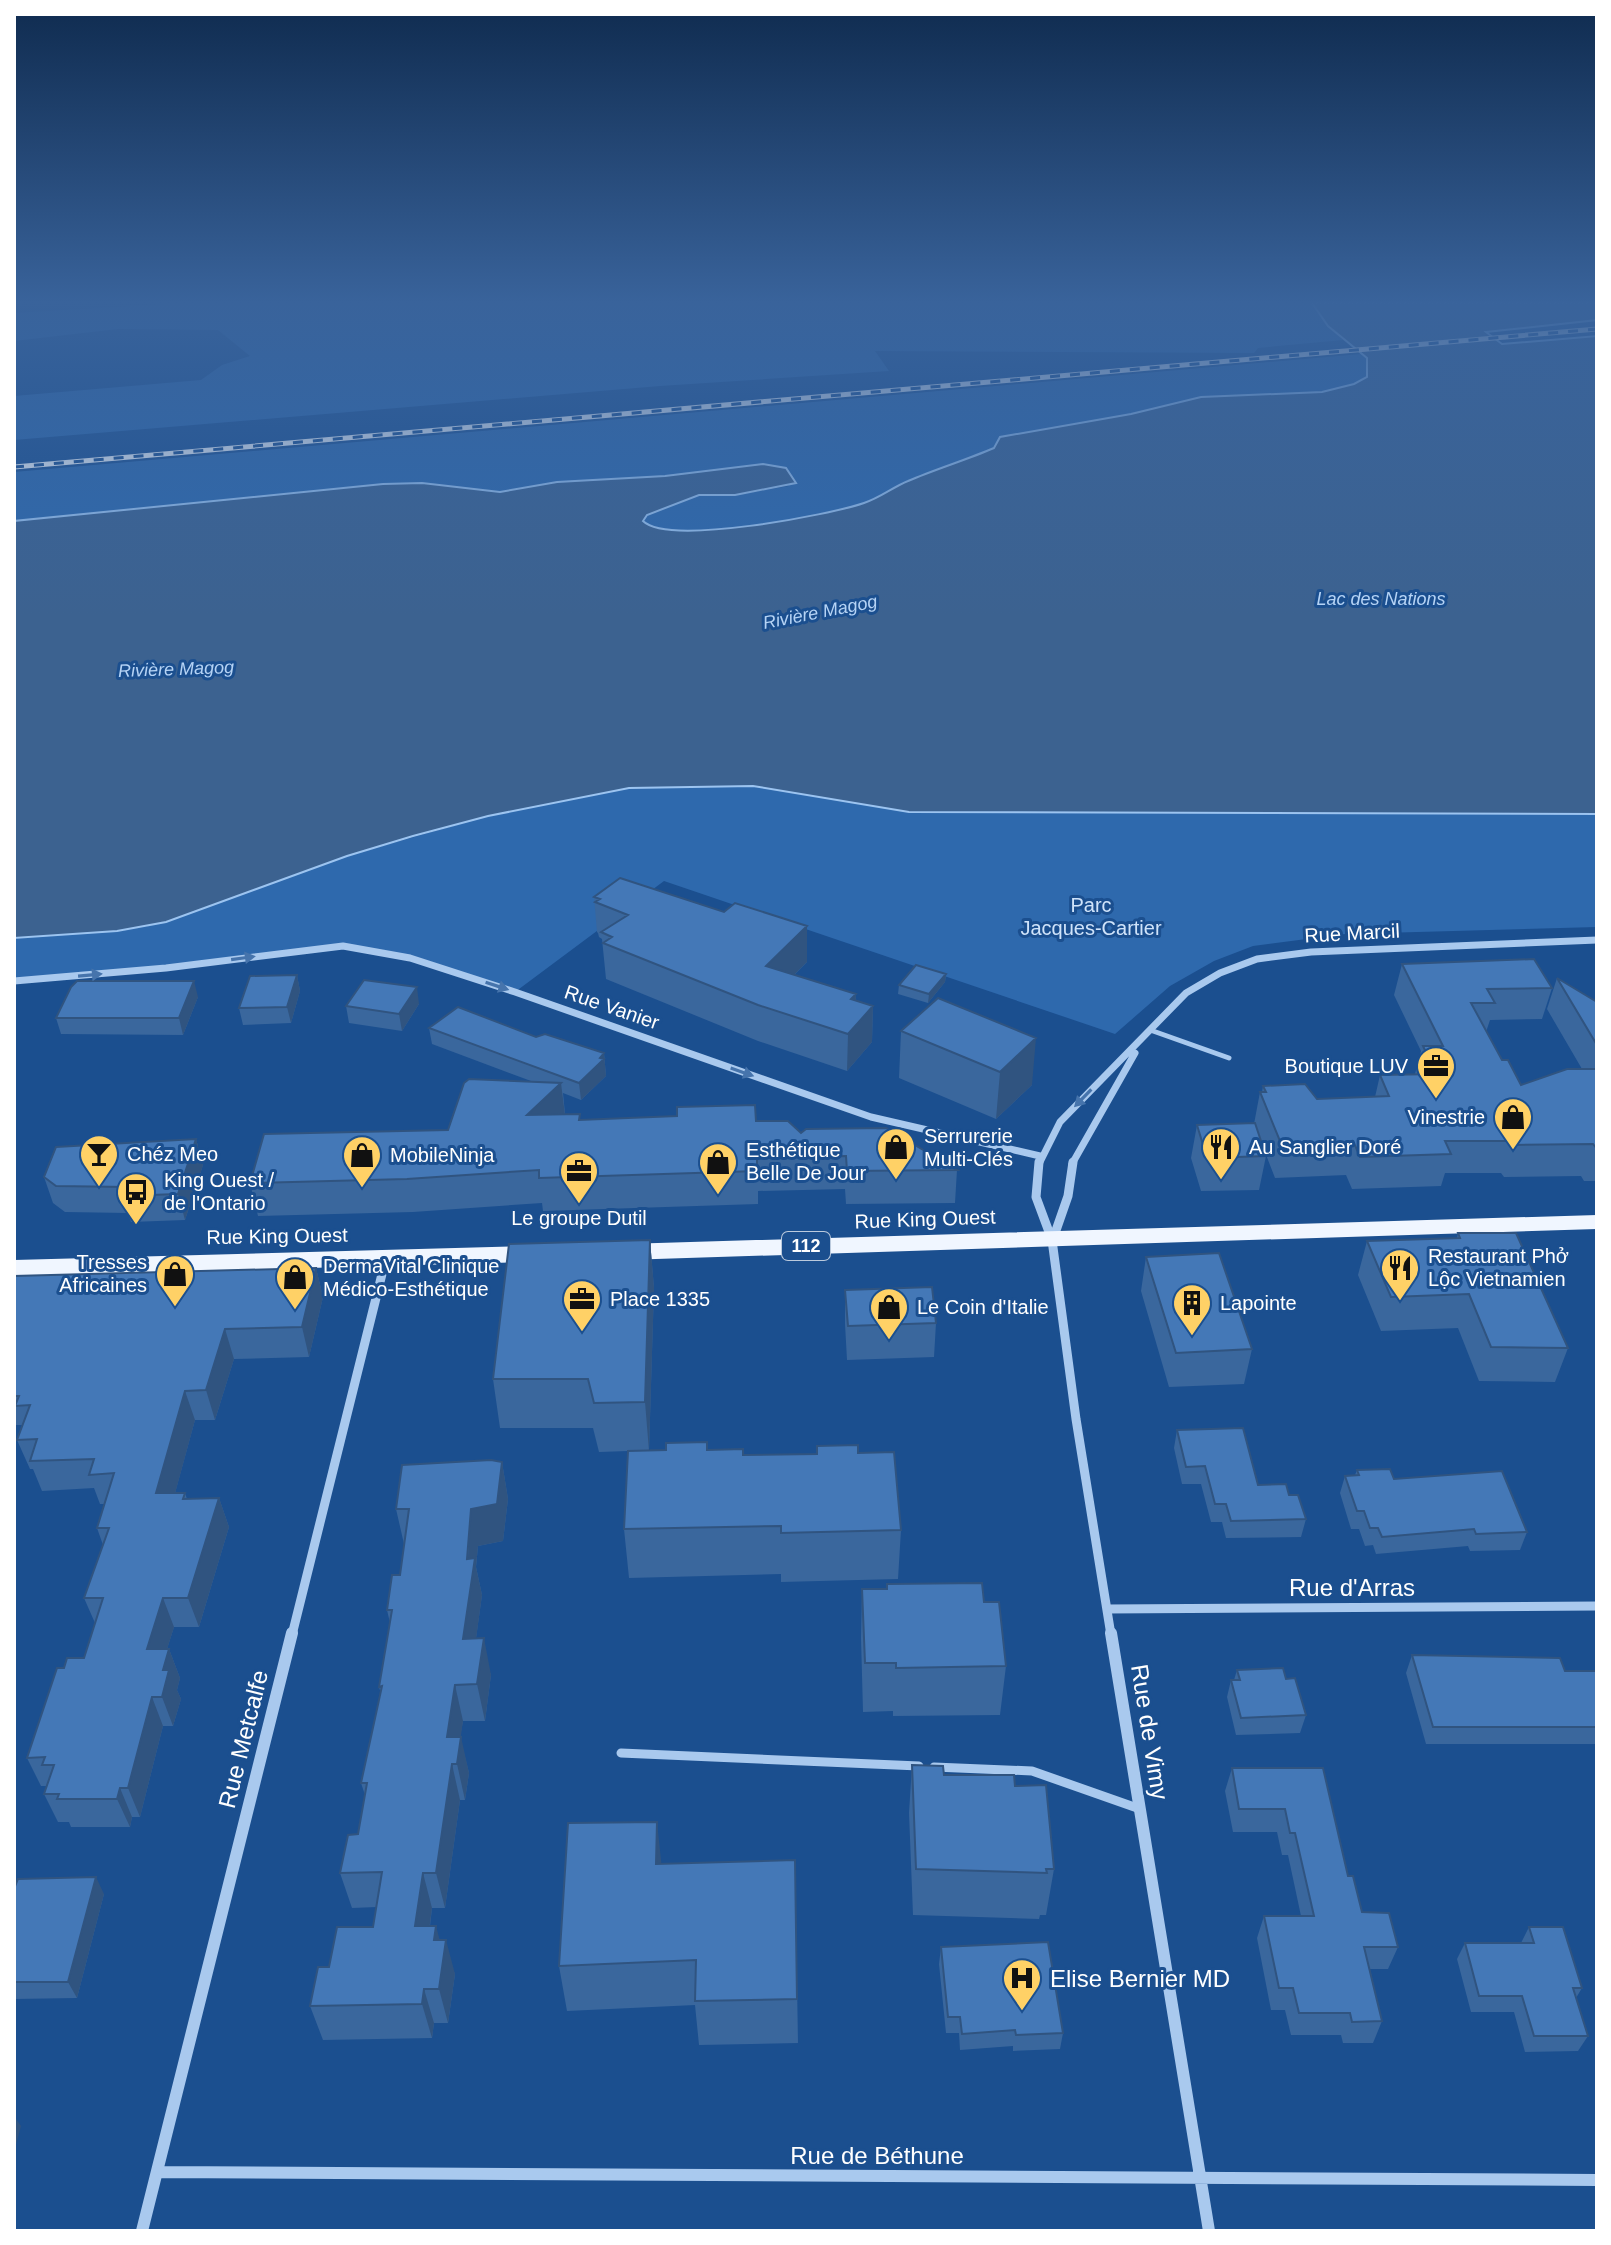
<svg xmlns="http://www.w3.org/2000/svg" width="1611" height="2245" font-family="Helvetica,sans-serif">
<rect width="100%" height="100%" fill="#1b4f8f"/>
<path fill="#2e69ad" d="M185 303H1312L1328 326 1343 340 1258 348 1254 353 875 351 889 371 660 386 14 440V396L201 380 222 365 250 356 218 330 118 329 14 341V313Z
M1361 354 1367 358V376L1354 384 1322 392 1201 397 1131 414 1000 437 994 448C966 460 936 469 908 481 893 487 880 498 864 503 828 515 668 546 643 521L646 515 699 495H735L789 486 763 464 665 476 557 482 500 492 422 483 383 484 14 521V472Z
M719 785 773 788 909 812 1597 814V927L1345 934 1253 946 1214 961 1170 986 1115 1034 664 881 515 992 410 958 343 946 166 968 14 981V938L145 927 347 856 488 816 629 788Z"/>
<path fill="#3c6290" stroke="#9cc4f0" stroke-width="2" d="M1312 303H1597V320L1486 332 1502 344 1597 336V814L909 812 753 786 629 788 488 816 413 836 347 856 166 922 117 931 14 938V521L383 484 422 483 500 492 557 482 665 476 763 464 786 468 796 483 735 495H699L647 515 643 521C668 546 829 515 864 503 880 498 893 487 908 481 936 469 966 460 994 448L1000 437 1131 414 1201 397 1322 392 1354 384 1367 377V358L1328 326Z"/>
<g fill="none" stroke-linecap="round" stroke-linejoin="round">
<path stroke="#a9c9ee" stroke-width="5" d="M1153 1031 1229 1058"/>
<path stroke="#a9c9ee" stroke-width="9" d="M621 1753 919 1766
M934 1767 1032 1771 1140 1809"/>
<path stroke="#a9c9ee" stroke-width="7" d="M14 981 166 968 343 946 410 958 515 992 871 1117 1040 1156
M1039 1164 1060 1122 1186 993 1220 973 1257 959 1311 952 1597 940
M1072 1164 1135 1053"/>
<path stroke="#a9c9ee" stroke-width="9" d="M1039 1162 1036 1197 1052 1240 1076 1419 1111 1635
M1053 1239 1068 1196 1073 1162
M1107 1609 1597 1606
M292 1635 386 1258"/>
<path stroke="#a9c9ee" stroke-width="12" d="M1111 1633 1209 2231
M157 2172 1597 2180
M142 2231 292 1633"/>
<path fill="#f0f6ff" fill-rule="evenodd" d="M1597 1215V1229L625 1260 617 1257 614 1252 617 1247 625 1244Z
M533 1246 541 1249 544 1254 541 1259 533 1262 14 1276V1260Z"/>
<defs>
<path id="rail" d="M14 467 1597 329"/>
</defs>
<use href="#rail" stroke="#fff" stroke-width="5"/>
<use href="#rail" stroke="#1b4f8f" stroke-width="3" stroke-dasharray="10" stroke-linecap="butt"/>
</g>
<path fill="#3a679d" d="M594 897 724 912 807 926V962L794 975 856 994V1000L873 1006 872 1042 847 1071 758 1041 606 979 602 939 599 937 598 933 597 932Z
M1402 964 1552 988 1542 1019 1490 1020 1486 1032 1502 1060 1521 1085 1582 1069 1547 1009 1557 978 1597 1002V1181H1584L1581 1176 1504 1177 1501 1173H1445L1441 1186 1352 1189 1346 1175 1275 1178 1263 1147 1266 1156 1259 1190 1201 1191 1191 1158 1197 1125 1254 1124 1260 1092H1262L1263 1086 1317 1099 1375 1097 1380 1075 1415 1074 1421 1051 1394 995Z
M946 974 945 982 928 1003 898 994 899 985Z
M297 975 300 991 291 1023 243 1025 239 1008Z
M198 997 183 1035 61 1034 56 1018Z
M419 1004 402 1031 349 1023 346 1006Z
M429 1028 536 1037 604 1053 606 1076 581 1100 563 1093 565 1114 580 1120 756 1121 801 1133 957 1170 955 1203 846 1204 845 1189 758 1191V1204L543 1211 542 1203 413 1212 258 1216 250 1183 448 1130 531 1081 432 1044Z
M901 1031 1032 1085 996 1119 899 1078Z
M196 1139 203 1165 185 1220 131 1222 128 1213 65 1212 53 1203 44 1177Z
M1458 1233 1568 1348 1555 1382 1479 1381 1458 1328 1381 1331 1358 1275 1367 1241 1457 1238Z
M650 1240 654 1288 649 1451 707 1450 744 1455 858 1453 901 1530 898 1579 781 1582V1574L629 1578 624 1529 628 1451 599 1452 593 1428H500L493 1379Z
M1146 1257 1252 1349 1244 1384 1169 1387 1141 1291Z
M316 1268 323 1297 309 1357 234 1359 215 1420H195L175 1493H185L187 1499 219 1498 229 1527 199 1627H174L167 1649H169L180 1678 177 1690 181 1699 173 1726H163L140 1817H132L130 1827H71L69 1822H58L44 1794 47 1786H41L27 1758 64 1668 84 1658 95 1623 84 1598 103 1545 97 1528 105 1504H100L94 1488 42 1491 33 1469H30L17 1440 22 1425H14V1276Z
M845 1290 936 1323 934 1357 847 1360 845 1324Z
M1177 1430 1258 1485 1289 1495 1306 1519 1301 1537 1226 1538 1222 1522H1211L1201 1484H1182L1174 1448Z
M502 1462 508 1499 503 1541 478 1546 476 1567 482 1595 476 1638 491 1675 485 1721H463L460 1737 469 1773 465 1800H460L445 1908H432L430 1926 439 1940 455 1974 448 2023H434L432 2038 323 2040 310 2006 329 1967 373 1927 377 1907 352 1908 340 1873 358 1834 365 1795 361 1783 381 1694 379 1687 390 1623 387 1610 400 1575 404 1544 396 1509Z
M1357 1470 1394 1479 1527 1532 1520 1550 1470 1551 1468 1546 1376 1554 1373 1545 1365 1546 1359 1529H1351L1340 1493 1345 1476 1355 1475Z
M862 1589 984 1602 1006 1666 1000 1715 893 1716V1711L863 1712 861 1638Z
M1412 1655 1565 1671H1597V1744H1426L1406 1673Z
M1237 1670 1286 1679 1306 1715 1300 1733 1236 1735 1227 1697 1231 1680H1234Z
M912 1765 944 1775 1015 1786 1054 1869 1046 1915H1040L1039 1919 913 1915 909 1813Z
M1232 1768H1323L1348 1876 1362 1912 1398 1947 1388 1969H1370L1382 2021 1373 2043H1343L1341 2035H1291L1285 2010H1271L1257 1938 1264 1916H1301L1288 1855H1282L1277 1832H1233L1225 1791Z
M795 1860 798 2043 699 2045 695 2005 567 2011 559 1966 661 1864Z
M14 1889 104 1894 77 1998 14 1999Z
M1529 1927 1582 1988 1576 1998 1588 2036 1578 2051 1525 2052 1514 2012H1471L1457 1959 1465 1943H1521Z
M941 1947 1063 2033 1060 2049 1013 2051V2046L960 2050 959 2033H946L939 1964Z"/>
<path fill="#305480" d="M807 926V962L766 1002V966Z
M946 974 945 982 928 1003 929 994Z
M297 975 300 991 291 1023 287 1007Z
M194 981 198 997 183 1035 179 1018Z
M417 987 419 1004 402 1031 399 1014Z
M856 994 855 1026 873 1006 872 1042 847 1071 848 1034 851 999Z
M1036 1038 1032 1085 996 1119 1000 1072Z
M604 1053 606 1076 581 1100 579 1083Z
M561 1083 565 1115H527Z
M196 1139 203 1165 185 1220 178 1194Z
M650 1240 654 1288 649 1451 645 1402Z
M316 1268 323 1297 309 1357 302 1327Z
M225 1329 234 1359 215 1420 206 1390Z
M185 1391 195 1420 167 1523 156 1493Z
M502 1462 508 1499 503 1541 478 1546 476 1567 482 1595 471 1676 463 1639 471 1509Z
M219 1498 229 1527 199 1627 188 1598Z
M163 1598 174 1627 158 1678 147 1649Z
M484 1638 491 1675 485 1721 477 1684Z
M169 1649 180 1678 177 1690 181 1699 173 1726 162 1697 163 1670Z
M455 1685 463 1721 457 1764 447 1737Z
M152 1697 163 1726 140 1817 128 1788Z
M461 1737 469 1773 465 1800 457 1764Z
M452 1764 460 1800 445 1908 436 1873Z
M120 1788 132 1817 130 1827 117 1799Z
M657 1822 662 1869 656 1864Z
M423 1873 432 1908 425 1961 415 1926Z
M96 1877 104 1894 77 1998 68 1982Z
M436 1926 444 1956 446 1940 455 1974 448 2023 439 1989 434 1940Z
M424 1989 434 2023 432 2038 422 2004Z
M14 2116 21 2126 14 2152Z"/>
<path fill="#4478b7" stroke="#305480" stroke-width="2" d="M620 878 724 912 735 903 807 926 766 966 856 994 851 999 873 1006 848 1034 758 1005 603 943 612 937 601 932 628 915 595 902 600 899 594 897Z
M1534 959 1552 988 1487 989 1495 1003H1471L1502 1060H1508L1521 1085 1567 1069H1597V1149L1593 1144 1514 1145 1512 1141H1445L1451 1154 1360 1157 1354 1143 1282 1146 1260 1092H1266L1263 1086 1305 1084 1317 1099 1389 1096 1380 1075 1436 1074 1423 1046H1443L1402 964Z
M916 965 946 974 929 994 899 985Z
M297 975 287 1007 239 1008 250 976Z
M1557 978 1597 1002V1045Z
M364 980 417 987 399 1014 346 1006Z
M77 981H194L179 1018H56L71 987Z
M938 998 1036 1038 1000 1072 901 1031Z
M458 1007 536 1037 545 1034 604 1053 600 1058 604 1059 579 1083 429 1028Z
M469 1079 561 1083 527 1115 580 1114 579 1120 677 1116V1107L755 1105 756 1121H788L801 1133 806 1129 886 1128 957 1170 847 1171 846 1156 757 1158V1171L539 1178V1170L407 1179 250 1183 264 1134 448 1130 464 1083Z
M1255 1123 1266 1156 1207 1158 1197 1125Z
M196 1139 178 1194 123 1196 126 1187 56 1186 44 1177 56 1147Z
M1458 1233H1516L1568 1348 1491 1347 1469 1294 1391 1297 1367 1241 1460 1238Z
M650 1240 645 1402 594 1403 588 1379H493L509 1244Z
M1219 1253 1252 1349 1176 1353 1146 1257Z
M316 1268 302 1327 225 1329 206 1390 185 1391 156 1493H185L183 1499 219 1498 188 1598H163L147 1649H169L163 1670H169L162 1697H152L128 1788H120L117 1799H57L59 1794H44L54 1765H42L45 1757 27 1758 57 1668H64L67 1658H84L103 1598H84L109 1528H97L114 1473 89 1475 94 1459 30 1461 37 1439 17 1440 30 1405 15 1406 19 1396H14V1276Z
M932 1287 936 1323 848 1326 845 1290Z
M1243 1428 1258 1485 1286 1484 1289 1495H1298L1306 1519 1231 1521 1226 1504H1215L1205 1466 1186 1467 1177 1430Z
M707 1442V1450L743 1449V1455L817 1454V1446L858 1445V1453L894 1452 901 1530 781 1533V1526L624 1529 628 1451 666 1450V1443Z
M491 1460 502 1462 497 1504 471 1509 467 1559 475 1558 463 1639 484 1638 477 1684 455 1685 447 1737H461L457 1764H452L436 1873H423L415 1926H436L434 1940H446L439 1989H424L422 2004 310 2006 318 1967H329L337 1927H373L382 1872 340 1873 348 1835 358 1834 367 1783H361L382 1686 379 1687 392 1610H387L392 1575H400L409 1509H396L402 1465Z
M1390 1469 1394 1479 1502 1471 1527 1532 1476 1534 1474 1529 1382 1537 1378 1528H1370L1364 1511H1357L1345 1476 1359 1475 1357 1470Z
M982 1583 984 1602H999L1006 1666 896 1668V1663H865L862 1589H887V1584Z
M1412 1655 1560 1658 1565 1671H1597V1727H1433Z
M1283 1668 1286 1679 1295 1678 1306 1715 1241 1718 1231 1680H1240L1237 1670Z
M912 1765 943 1766 944 1775H1014L1015 1786 1046 1785 1054 1869H1046L1047 1873 916 1869Z
M1232 1768H1323L1348 1876H1353L1362 1912 1389 1913 1398 1947H1364L1382 2021 1352 2022 1350 2013H1299L1293 1988H1279L1264 1916H1314L1295 1833H1290L1285 1809H1239Z
M657 1822 656 1864 795 1860 797 1999 695 2001 696 1960 559 1966 568 1823Z
M96 1877 68 1982H14V1889L18 1879Z
M1529 1927H1563L1582 1988H1573L1588 2036H1534L1522 1996H1479L1465 1943H1534Z
M1048 1942 1063 2033 1016 2035 1015 2030 962 2034 960 2017H948L941 1947Z"/>
<defs><path id="oneway-solid" d="M-6-.8H1V-3.2L6.5 0L1 3.2V.8H-6Z" transform="scale(2)"/></defs>
<g fill="#4674ac">
<use href="#oneway-solid" transform="translate(243 958) rotate(-8)"/>
<use href="#oneway-solid" transform="translate(90 975) rotate(-5)"/>
<use href="#oneway-solid" transform="translate(497 986) rotate(18)"/>
<use href="#oneway-solid" transform="translate(742 1072) rotate(19)"/>
<use href="#oneway-solid" transform="translate(1083 1098) rotate(134)"/>
</g>
<linearGradient id="sky" x2="0" y2="1"><stop stop-color="#0f2b4f"/><stop offset="0.49" stop-color="#39639b"/><stop offset="1" stop-color="#39639b" stop-opacity="0"/></linearGradient>
<rect width="1611" height="617" fill="url(#sky)"/>
<defs>
<symbol id="office-pin" viewBox="-11 -11 22 30"><path d="M0 17L-7.5 6A9.5 9.5 0 1 1 7.5 6Z" fill="#ffd166" stroke="#1b4f8f"/><path d="M-6-3h4V-5.5h4V-3h4V5H-6ZM-1-4.5V-3h2v-1.5ZM-6 0V1H6V0Z" fill="#111"/></symbol>
<symbol id="shop-pin" viewBox="-11 -11 22 30"><path d="M0 17L-7.5 6A9.5 9.5 0 1 1 7.5 6Z" fill="#ffd166" stroke="#1b4f8f"/><path d="M-5-2.5h2.3a2.7 3.5 0 0 1 5.4 0H5L5.5 6h-11ZM-1.5-2.5h3a1.5 2.3 0 0 0-3 0Z" fill="#111"/></symbol>
<symbol id="restaurant-pin" viewBox="-11 -11 22 30"><path d="M0 17L-7.5 6A9.5 9.5 0 1 1 7.5 6Z" fill="#ffd166" stroke="#1b4f8f"/><path d="M-5-6h1v4h1v-4h1v4h1v-4h1v5L-1.5 .5V6h-2V.5L-5-1ZM5-6V6H3V1.5H1.5Q1.5-4 5-6Z" fill="#111"/></symbol>
<symbol id="bar-pin" viewBox="-11 -11 22 30"><path d="M0 17L-7.5 6A9.5 9.5 0 1 1 7.5 6Z" fill="#ffd166" stroke="#1b4f8f"/><path d="M-6-5H6L.8 .8V4.5H3.5V6h-7V4.5H-.8V.8Z" fill="#111"/></symbol>
<symbol id="bus-pin" viewBox="-11 -11 22 30"><path d="M0 17L-7.5 6A9.5 9.5 0 1 1 7.5 6Z" fill="#ffd166" stroke="#1b4f8f"/><path d="M-5-6H5V4H4V6H2V4H-2V6H-4V4H-5ZM-3.5-4V0h7V-4ZM-3.5 1.2v1.5H-2V1.2ZM2 1.2v1.5H3.5V1.2Z" fill="#111"/></symbol>
<symbol id="building-pin" viewBox="-11 -11 22 30"><path d="M0 17L-7.5 6A9.5 9.5 0 1 1 7.5 6Z" fill="#ffd166" stroke="#1b4f8f"/><path d="M-4-6H4V6H1V3H-1V6H-4ZM-2.5-4.3h1.7v1.8h-1.7ZM.8-4.3h1.7v1.8H.8ZM-2.5-1h1.7V.8h-1.7ZM.8-1h1.7V.8H.8Z" fill="#111"/></symbol>
<symbol id="hospital-pin" viewBox="-11 -11 22 30"><path d="M0 17L-7.5 6A9.5 9.5 0 1 1 7.5 6Z" fill="#ffd166" stroke="#1b4f8f"/><path d="M-5-5h3v3.5h4V-5h3V5h-3V1.5h-4V5h-3Z" fill="#111"/></symbol>
</defs>
<g fill-rule="evenodd">
<use href="#office-pin" x="1414" y="1044" width="44" height="60"/>
<use href="#shop-pin" x="1491" y="1095" width="44" height="60"/>
<use href="#shop-pin" x="874" y="1125" width="44" height="60"/>
<use href="#restaurant-pin" x="1199" y="1125" width="44" height="60"/>
<use href="#bar-pin" x="77" y="1132" width="44" height="60"/>
<use href="#shop-pin" x="340" y="1133" width="44" height="60"/>
<use href="#shop-pin" x="696" y="1140" width="44" height="60"/>
<use href="#office-pin" x="557" y="1149" width="44" height="60"/>
<use href="#bus-pin" x="114" y="1170" width="44" height="60"/>
<use href="#restaurant-pin" x="1378" y="1246" width="44" height="60"/>
<use href="#shop-pin" x="153" y="1252" width="44" height="60"/>
<use href="#shop-pin" x="273" y="1255" width="44" height="60"/>
<use href="#office-pin" x="560" y="1277" width="44" height="60"/>
<use href="#building-pin" x="1170" y="1281" width="44" height="60"/>
<use href="#shop-pin" x="867" y="1285" width="44" height="60"/>
<use href="#hospital-pin" x="1000" y="1956" width="44" height="60"/>
</g>
<g text-anchor="middle" dominant-baseline="central" stroke-width="6" stroke-linejoin="round" paint-order="stroke">
<g font-size="18" font-style="italic" fill="#b5d3f5" stroke="#1b4f8f">
<text x="1381" y="599">Lac des Nations</text>
<text transform="translate(820 612) rotate(-11)">Rivière Magog</text>
<text transform="translate(176 669) rotate(-2)">Rivière Magog</text>
</g>
<rect fill="#1b4f8f" stroke="#bbcadd" stroke-width="2" x="782" y="1232" width="48" height="28" rx="6"/>
<g font-size="18" font-weight="bold" fill="#fff">
<text x="806" y="1246">112</text>
</g>
<g font-size="20" fill="#cfe3fa" stroke="#1b4f8f">
<text x="1091" y="905">Parc<tspan x="1091" dy="23">Jacques-Cartier</tspan></text>
</g>
<g font-size="20" fill="#fff" stroke="#1b4f8f">
<text transform="translate(1352 933) rotate(-3)">Rue Marcil</text>
<text transform="translate(612 1007) rotate(19)">Rue Vanier</text>
<text transform="translate(925 1219) rotate(-2)">Rue King Ouest</text>
<text transform="translate(277 1236) rotate(-1)">Rue King Ouest</text>
</g>
<g font-size="20" fill="#fff" stroke="#1b4f8f" text-anchor="start">
<text x="1408" y="1066" text-anchor="end">Boutique LUV</text>
<text x="1485" y="1117" text-anchor="end">Vinestrie</text>
<text x="924" y="1136">Serrurerie<tspan x="924" dy="23">Multi-Clés</tspan></text>
<text x="1249" y="1147">Au Sanglier Doré</text>
<text x="746" y="1150">Esthétique<tspan x="746" dy="23">Belle De Jour</tspan></text>
<text x="127" y="1154">Chéz Meo</text>
<text x="390" y="1155">MobileNinja</text>
<text x="164" y="1180">King Ouest /<tspan x="164" dy="23">de l'Ontario</tspan></text>
<text x="579" y="1218" text-anchor="middle">Le groupe Dutil</text>
<text x="1428" y="1256">Restaurant Phở<tspan x="1428" dy="23">Lộc Vietnamien</tspan></text>
<text x="147" y="1262" text-anchor="end">Tresses<tspan x="147" dy="23">Africaines</tspan></text>
<text x="323" y="1266">DermaVital Clinique<tspan x="323" dy="23">Médico-Esthétique</tspan></text>
<text x="610" y="1299">Place 1335</text>
<text x="1220" y="1303">Lapointe</text>
<text x="917" y="1307">Le Coin d'Italie</text>
</g>
<g font-size="24" fill="#fff" stroke="#1b4f8f">
<text x="1352" y="1587">Rue d'Arras</text>
<text transform="translate(1150 1732) rotate(81)">Rue de Vimy</text>
<text transform="translate(243 1739) rotate(-76)">Rue Metcalfe</text>
<text x="877" y="2155">Rue de Béthune</text>
</g>
<g font-size="24" fill="#fff" stroke="#1b4f8f" text-anchor="start">
<text x="1050" y="1978">Elise Bernier MD</text>
</g>
</g>
<rect width="1611" height="2245" fill="none" stroke="#ffffff" stroke-width="32"/>
</svg>
